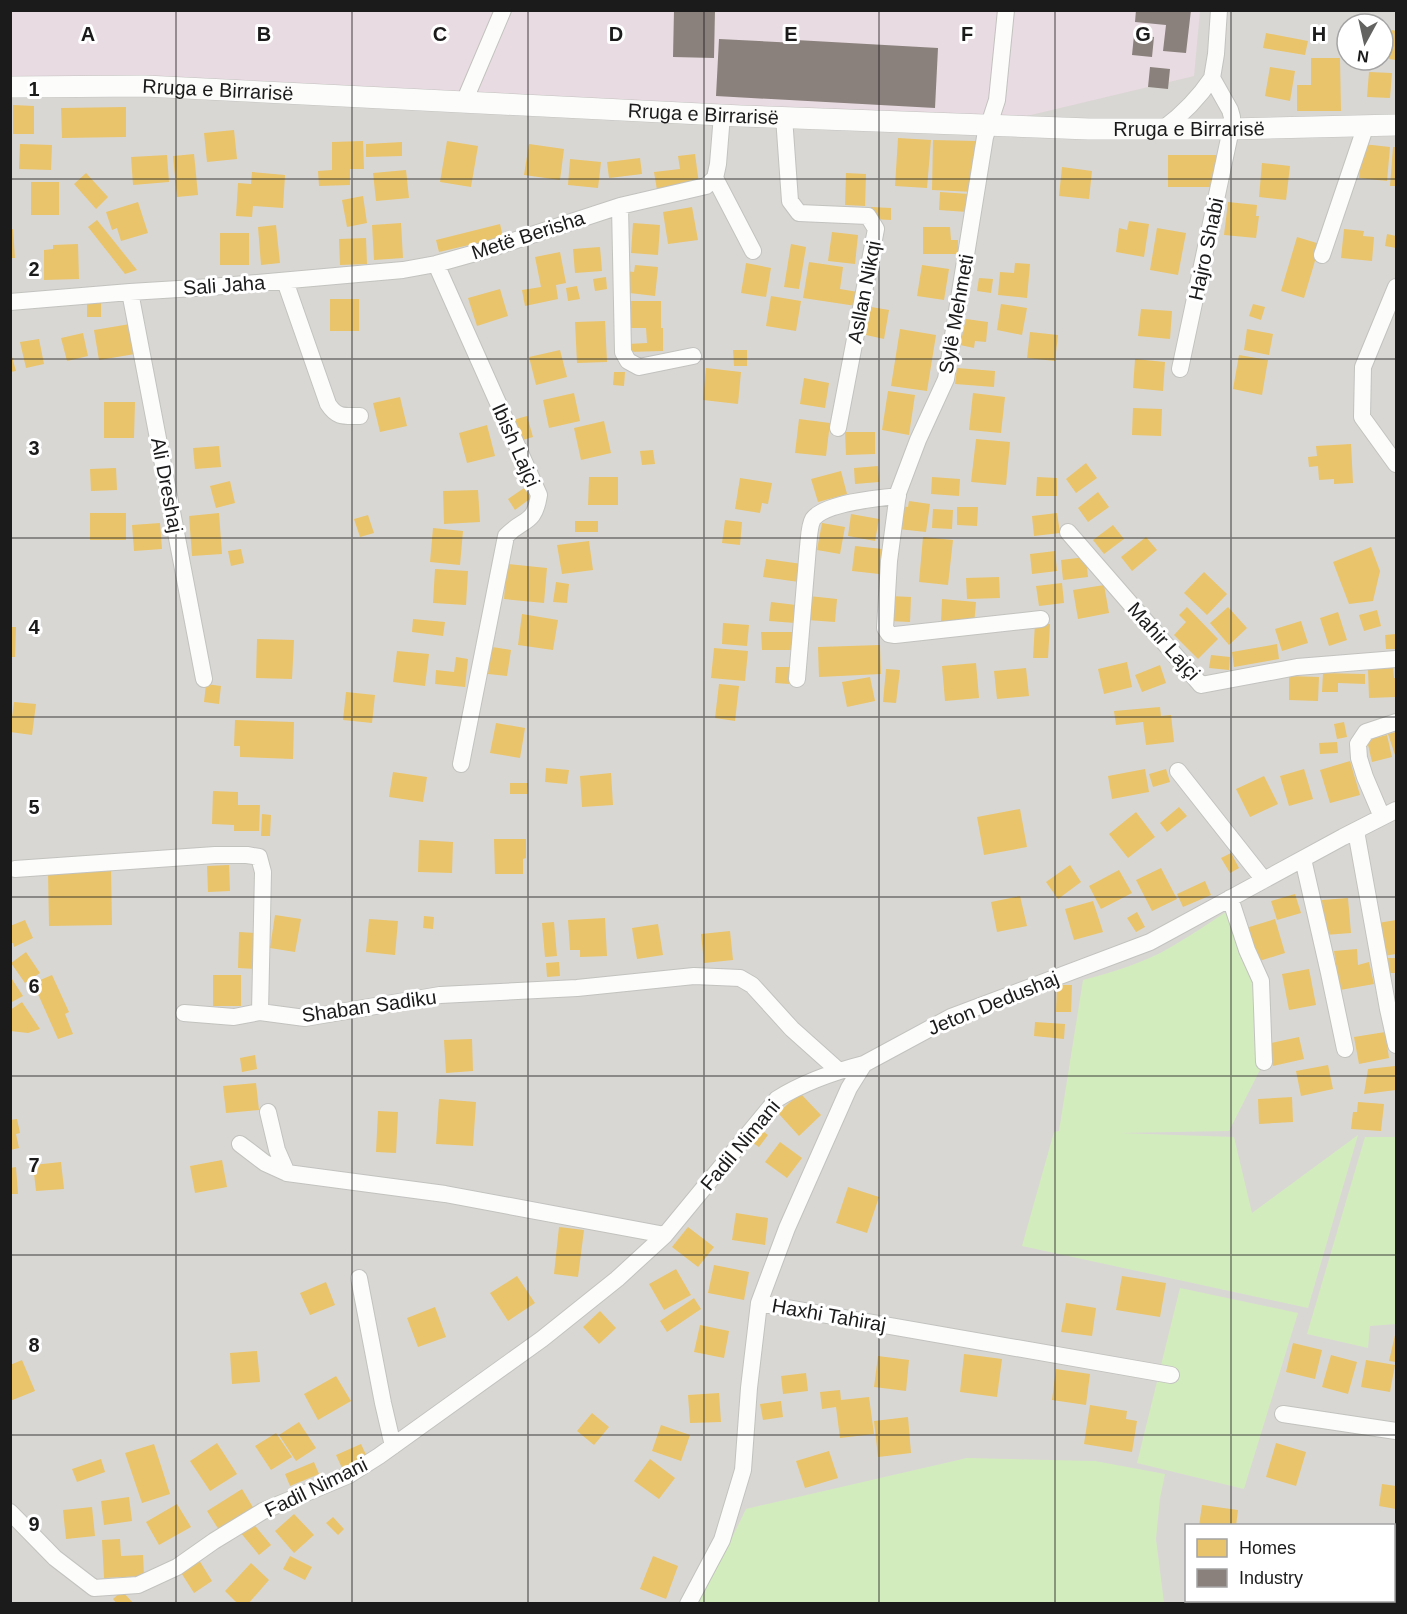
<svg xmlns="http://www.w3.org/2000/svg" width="1407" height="1614" font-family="Arial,sans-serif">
<rect width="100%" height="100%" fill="#eae8e2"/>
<path fill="#d9d7d4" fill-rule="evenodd" d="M11 11H1396V1603L11 1604ZM1347 24H1383V60H1347ZM1186 1526H1394V1600H1186Z"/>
<path fill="#e9dbe2" d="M10 11H1200L1194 76 989 125 11 88Z"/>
<path fill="#d3ecbd" d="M1234 907 1261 981 1264 1062 1229 1131 1119 1133 1234 1137 1252 1213 1358 1135 1308 1308 1022 1246 1054 1132 1059 1131 1083 980C1113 972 1144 963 1171 947 1192 935 1213 920 1234 907Z
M1365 1137H1396V1324L1370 1326 1368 1348 1307 1334Z
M1180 1288 1298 1313 1244 1489 1137 1463Z
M967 1458 1095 1461 1165 1474 1160 1498 1156 1539 1164 1603 696 1604 724 1554 746 1509Z"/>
<path fill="#e9c46a" d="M1392 30 1396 31V60L1389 59Z
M1266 33 1308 41 1305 55 1263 48Z
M1311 58H1340L1341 111H1297V85H1311Z
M1351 60H1381L1380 67 1350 63Z
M1270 67 1295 71 1290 101 1265 96Z
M1369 72 1392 73 1390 98 1367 97Z
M13 105 34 106V134H13Z
M126 107V137L62 138 61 108Z
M234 130 237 159 207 162 204 133Z
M898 138 931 140 927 188 895 186Z
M933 140 976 141 974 192 932 190Z
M363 141 364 169H350V185L319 186 318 171 332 170V142Z
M447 141 478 146 471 187 440 182Z
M402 142V156L366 157V144Z
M20 144 52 145 51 170 19 169Z
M529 144 564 149 560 180 524 175Z
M1363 144 1390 147 1387 181 1359 178Z
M1393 147H1396V186H1390Z
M194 154 198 195 177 197 173 156Z
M695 154 699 184 657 190 654 172 680 169 678 156Z
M167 155 169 182 133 185 131 157Z
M1168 155H1216V187H1168Z
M640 158 642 174 609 178 607 162Z
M570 159 601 162 598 188 568 185Z
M1262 163 1290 166 1286 200 1259 197Z
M1062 167 1092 171 1089 199 1059 196Z
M406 170 409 198 376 201 373 173Z
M252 172 285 175 283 208 253 206 252 217 236 216 238 183 251 184Z
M86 173 108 197 96 209 74 184Z
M846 173 866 174 865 206 845 205Z
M31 182H59V215H31Z
M940 192 969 194 967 212 939 210Z
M363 196 367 223 347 227 342 200Z
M138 202 148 233 121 241 117 228 112 230 106 212Z
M1228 202 1257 205 1256 216H1259L1256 238 1224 235Z
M692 207 698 240 668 244 663 212Z
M871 207 891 208V220L871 219Z
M97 220 137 270 125 274 88 227Z
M1129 221 1149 224 1144 257 1116 252 1119 228 1127 230Z
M401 223 403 258 374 260 372 225Z
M633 223 660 225 658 255 631 253Z
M500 224 503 237 439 252 436 240Z
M276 225 280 263 261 265 258 227Z
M923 227H950L951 240H958V254H923Z
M1157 228 1186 233 1178 275 1150 270Z
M13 229 15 258H10V230Z
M1344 229 1364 231 1363 236 1374 237 1372 261 1341 258Z
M832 232 858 235 855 264 828 261Z
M220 233H249V265H220Z
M1387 234 1396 236V248L1385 246Z
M1297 237 1320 244 1304 298 1281 291Z
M366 238 367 264 340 265 339 239Z
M78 244 79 279 44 280V250L53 249V245Z
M791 244 806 247 799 289 784 287Z
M600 247 602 271 575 273 573 249Z
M560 252 566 283 556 285 558 299 525 306 522 290 541 287 535 257Z
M809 262 843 267 840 289 858 292 856 306 803 298Z
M746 263 771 268 766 297 741 293Z
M1015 263 1030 264 1027 298 998 295 1000 272 1014 273Z
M635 265 658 267 655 296 621 292 624 271 634 272Z
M922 265 949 269 944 300 917 296Z
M606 277 607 289 595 291 593 279Z
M979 278 993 279 991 293 977 291Z
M577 286 580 299 568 301 566 288Z
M500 289 508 316 477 326 468 298Z
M771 296 801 301 796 331 766 326Z
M330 299H359V331H330Z
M87 301 101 302V317H87Z
M629 301H661V328H663V351L627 352V344L647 343 646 328H629Z
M1001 304 1027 308 1022 335 997 330Z
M1253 304 1265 307 1261 320 1249 316Z
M871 307 889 310 884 339 866 335Z
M1141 309 1172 311 1170 339 1138 336Z
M966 319 988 322 986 342 975 341 974 348 960 345Z
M605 321 607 362 577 363 575 322Z
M130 324 135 354 99 360 94 330Z
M900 329 936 335 927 391 891 386Z
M1247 329 1273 334 1269 355 1244 350Z
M1030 332 1058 335 1055 361 1027 358Z
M83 333 88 356 67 361 61 338Z
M39 339 44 364 26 368 20 342Z
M10 350 16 371 10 372Z
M560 350 567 377 536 385 529 357Z
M733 350H747V366H734Z
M1239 355 1268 360 1262 395 1233 389Z
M1135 359 1165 362 1163 391 1133 388Z
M706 368 741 372 738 404 703 400Z
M957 368 995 371 994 387 955 384Z
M614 372H625L624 386 613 385Z
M804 378 829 383 825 408 800 404Z
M888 391 915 395 909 435 882 430Z
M574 393 580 421 549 428 543 400Z
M973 393 1005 397 1001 433 969 430Z
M400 397 407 426 380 432 373 403Z
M104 402H135L134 438H104Z
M1133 408 1162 409 1161 436 1132 435Z
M527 416 533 437 519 441 513 420Z
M799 419 830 423 826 456 795 453Z
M604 421 611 453 581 460 574 428Z
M487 425 495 456 467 463 459 433Z
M845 432H875V454L846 455Z
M976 439 1010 442 1006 485 971 482Z
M1351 444 1353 483 1334 484V479L1319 480 1318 466 1309 467 1308 457 1317 456 1316 446Z
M219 446 221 467 195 469 193 448Z
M653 450 655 464 642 465 640 451Z
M1086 463 1097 478 1076 493 1066 479Z
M878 466 879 482 855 484 854 468Z
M116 468 117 490 91 491 90 469Z
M841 471 847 494 818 502 811 479Z
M589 477H618V505H588Z
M932 477 960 479 959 496 931 494Z
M1037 477 1057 478V496H1036Z
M740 478 772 483 768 504 762 503 760 513 735 509Z
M230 481 235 503 216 508 210 486Z
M524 488 531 498 515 510 508 499Z
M478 490 480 522 444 524 443 491Z
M1098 492 1109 507 1088 522 1078 508Z
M909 501 930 504 926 532 898 529 900 506 908 507Z
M957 507H978L977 526 957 525Z
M933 509 953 510 952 529 932 528Z
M90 513H126V540H90Z
M219 513 222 554 192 556 189 516Z
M1057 513 1060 533 1034 536 1032 516Z
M851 514 879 519 875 541 848 536Z
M368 515 374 533 360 537 354 519Z
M725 520 742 522 740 545 722 543Z
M575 521H598V532H575Z
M160 523 162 549 134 551 132 525Z
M822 523 845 527 840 554 817 550Z
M1113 525 1124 539 1104 554 1093 540Z
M433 528 463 531 460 565 430 562Z
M923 537 953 540 948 585 919 582Z
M1146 537 1157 550 1132 571 1121 557Z
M589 541 593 570 562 574 557 545Z
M855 546 882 549 879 574 852 571Z
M1371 547 1380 571 1373 601 1349 604 1333 562Z
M241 549 244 563 231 566 228 551Z
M1055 551 1057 571 1032 574 1030 554Z
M1086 557 1088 577 1063 580 1061 560Z
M766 559 802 564 799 582 763 577Z
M507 564 547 568 544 603 504 599Z
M435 569 468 571 466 605 433 603Z
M1204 572 1227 594 1207 615 1184 593Z
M999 577 1000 598 967 599 966 578Z
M556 582 569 584 567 603 553 602Z
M1062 583 1064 603 1039 606 1036 586Z
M1104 585 1109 613 1078 619 1073 590Z
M809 596 837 599 835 622 807 620Z
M890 596 911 597 910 622 889 621Z
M942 599 976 602 974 625 941 622Z
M771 602 796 605 795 623 769 621Z
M1187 607 1218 639 1198 659 1174 635 1186 622 1179 615Z
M1228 607 1247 628 1229 645 1210 623Z
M1377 610 1381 626 1364 631 1359 615Z
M1338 612 1347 640 1329 646 1320 618Z
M522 614 558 620 553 650 518 645Z
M413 619 445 622 443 636 412 632Z
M1301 621 1308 643 1282 651 1275 629Z
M723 623 749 625 747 646 722 644Z
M1035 623 1050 624 1048 658H1033Z
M10 627H16L15 657H10Z
M761 632H795V650H762Z
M1396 634V649H1386L1385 635Z
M257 639 294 640 292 679 256 678Z
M1277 644 1279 659 1234 667 1232 652Z
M880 645 881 674 819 677 818 647Z
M492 647 511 650 507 676 488 674Z
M714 648 748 651 745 681 711 678Z
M397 651 429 654 425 686 393 682Z
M1211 655 1230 657 1229 670 1209 668Z
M456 657 468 659 465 687 435 684 436 670 454 672Z
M1127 662 1132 687 1104 694 1098 669Z
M976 663 979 698 945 701 942 666Z
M1160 665 1166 683 1142 692 1135 675Z
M776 667H789V684L775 683Z
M1026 668 1029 696 997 699 994 671Z
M1393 668 1394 678H1396V697L1369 698 1368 669Z
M886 669 900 670 896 703 883 702Z
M1323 673 1365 674V684L1338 683V692H1322Z
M1289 676 1319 677 1318 701 1289 700Z
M870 677 875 701 847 707 842 682Z
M206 684 221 686 219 704 204 702Z
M719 684 739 686 735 721 715 718Z
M346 692 375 695 372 723 343 720Z
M14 702 36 704 32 735 10 732Z
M1160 707 1161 716 1171 715 1174 742 1146 745 1143 722 1116 725 1114 711Z
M235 720 294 722 293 759 240 757V746H234Z
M1344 722 1347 737 1337 739 1334 724Z
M496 723 525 728 520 758 490 753Z
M1396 732V758L1388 734Z
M1387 735 1392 757 1372 762 1367 740Z
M1337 742 1338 753 1320 754 1319 743Z
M1350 761 1360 795 1330 803 1320 770Z
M546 768 569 770 567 784 545 782Z
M1145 769 1149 792 1112 799 1108 776Z
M1166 769 1170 782 1153 787 1149 774Z
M1304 769 1313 799 1289 806 1280 776Z
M393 772 427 777 423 802 389 797Z
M611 773 613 805 582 807 580 776Z
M1264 776 1278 804 1250 817 1236 789Z
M510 783H528L527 794H510Z
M213 791 238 792V805H260L259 831H234V825L212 824Z
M1179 807 1187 816 1167 832 1160 823Z
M1020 809 1027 847 984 855 977 817Z
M1136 812 1155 837 1128 858 1109 834Z
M262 814 271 815 270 836H261Z
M494 839H526V858L523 859V874H495Z
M419 840 453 842 452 873 418 872Z
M1231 853 1239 868 1230 873 1221 858Z
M229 865 230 891 208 892 207 866Z
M1070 865 1081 882 1058 899 1046 882Z
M1161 868 1177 899 1152 911 1136 880Z
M111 870 112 925 49 926 48 871Z
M1119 870 1132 893 1101 909 1089 886Z
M1205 881 1211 895 1183 907 1177 894Z
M1295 894 1301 913 1277 920 1271 901Z
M1020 896 1027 926 997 932 991 902Z
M1348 898 1351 933 1325 935 1322 900Z
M1093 901 1103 932 1074 940 1065 909Z
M1137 912 1145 927 1136 932 1127 918Z
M275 915 301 919 295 952 270 948Z
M424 916 434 917 433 929 423 928Z
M605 918 607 956 580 957V950H570L568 920Z
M369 919 398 921 395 955 366 952Z
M1275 919 1285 953 1256 962 1246 928Z
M25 920 33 938 14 947 13 943 10 944V926Z
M1396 920V954L1383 956 1378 923Z
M554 922 557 956 545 957 542 923Z
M658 924 663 955 637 959 632 928Z
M730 931 733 960 704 963 701 934Z
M239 932 258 933 257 969 238 968Z
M1357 949 1358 965 1369 962 1374 984 1340 990 1334 951Z
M26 952 40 973 25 983 11 963Z
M1388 958H1396V973H1389Z
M559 962 560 976 547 977 546 963Z
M1309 969 1316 1005 1289 1010 1282 974Z
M52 975 69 1012 65 1014 73 1034 58 1039 33 983Z
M213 975H241V1006H213Z
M10 976 23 996 10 1003Z
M1057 985H1072L1071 1012H1056Z
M22 1002 40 1029 28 1033 10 1031V1010Z
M1035 1022 1065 1024 1064 1039 1034 1036Z
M1385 1032 1389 1058 1359 1064 1354 1037Z
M1299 1037 1304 1059 1273 1066 1267 1044Z
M472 1039 473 1071 446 1073 444 1040Z
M255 1055 257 1069 242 1072 240 1058Z
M1328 1065 1333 1089 1301 1096 1296 1071Z
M1395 1066 1396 1090 1364 1094 1368 1069Z
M256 1083 259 1110 226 1113 223 1086Z
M800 1093 821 1115 799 1136 778 1113Z
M1292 1097 1293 1122 1259 1124 1258 1099Z
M439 1099 476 1102 473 1146 436 1144Z
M1358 1102 1384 1104 1381 1131 1351 1129 1353 1112H1357Z
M378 1111 398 1112 396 1153 376 1152Z
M17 1119 20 1133 16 1134 19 1148 10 1150V1120Z
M760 1129 768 1135 759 1147 750 1141Z
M780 1142 802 1158 787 1178 765 1162Z
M222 1160 227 1187 195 1193 190 1166Z
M61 1162 64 1189 36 1191 33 1165Z
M16 1167 18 1194H10V1168Z
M848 1187 879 1197 867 1233 836 1223Z
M736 1213 768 1218 765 1245 732 1240Z
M559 1227 584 1230 578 1277 554 1274Z
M688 1227 714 1247 698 1267 672 1247Z
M714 1265 749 1272 744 1300 708 1293Z
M676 1269 691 1295 664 1310 649 1284Z
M517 1276 535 1303 508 1321 490 1293Z
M1122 1276 1166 1283 1160 1317 1116 1310Z
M326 1282 335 1305 310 1315 300 1293Z
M694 1298 701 1309 667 1332 660 1321Z
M1066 1303 1096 1308 1092 1336 1061 1332Z
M435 1307 446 1337 418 1347 407 1318Z
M600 1311 616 1328 599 1344 583 1327Z
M700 1325 729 1331 724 1358 694 1352Z
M1395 1335 1396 1336V1362L1389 1361Z
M1293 1343 1322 1350 1315 1379 1286 1372Z
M257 1351 260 1382 232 1384 230 1353Z
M964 1354 1002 1359 997 1397 960 1392Z
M1331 1355 1357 1362 1348 1394 1322 1387Z
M878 1356 909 1360 906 1391 874 1387Z
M22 1360 35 1391 10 1401V1365Z
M1366 1360 1395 1365 1390 1392 1361 1387Z
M1056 1369 1090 1374 1086 1405 1052 1400Z
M806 1373 808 1391 783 1394 781 1376Z
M336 1376 351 1401 318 1420 304 1394Z
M840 1390 841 1400 869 1397 874 1434 840 1438 836 1407 822 1409 820 1392Z
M719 1393 721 1422 690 1423 688 1395Z
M781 1401 783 1417 763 1420 760 1404Z
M1090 1405 1127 1411 1126 1419 1137 1421 1132 1452 1084 1444Z
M592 1413 609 1427 594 1445 577 1431Z
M908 1417 911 1453 878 1457 874 1421Z
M299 1422 316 1448 296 1461 279 1435Z
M661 1425 690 1435 681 1461 652 1451Z
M276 1433 292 1457 271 1470 255 1446Z
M217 1443 237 1474 210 1491 190 1461Z
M1276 1443 1306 1452 1296 1486 1266 1477Z
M154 1444 170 1494 142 1503 125 1453Z
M361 1444 367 1457 342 1468 336 1455Z
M829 1451 838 1478 805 1488 796 1461Z
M101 1459 105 1472 77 1482 72 1469Z
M650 1459 675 1478 659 1499 634 1481Z
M314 1462 319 1474 290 1486 285 1474Z
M1382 1484 1396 1486V1509L1379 1506Z
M242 1489 254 1509 219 1530 207 1511Z
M129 1497 132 1521 104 1525 101 1501Z
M177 1504 191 1527 159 1545 146 1522Z
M1202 1505 1238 1510 1236 1526H1199Z
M92 1507 95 1536 66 1539 63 1510Z
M294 1514 314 1535 294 1553 275 1531Z
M333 1517 344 1529 338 1535 326 1523Z
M252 1522 271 1545 259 1555 240 1532Z
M120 1539 121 1556 143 1555 144 1576 104 1578 102 1540Z
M290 1556 312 1567 305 1580 283 1569Z
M653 1556 678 1566 666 1599 640 1589Z
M199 1560 212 1581 194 1593 180 1571Z
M251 1563 269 1580 248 1604H238L225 1591Z
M122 1591 134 1604H117L113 1599Z"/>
<path fill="#8a817c" d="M674 10H715L714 58 673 57Z
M1136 10H1191L1186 53 1163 51 1166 25 1135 22Z
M1134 35 1154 37 1152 57 1132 55Z
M719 39 796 43V40L938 48 935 108 716 96Z
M1150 67 1170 69 1168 89 1148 87Z"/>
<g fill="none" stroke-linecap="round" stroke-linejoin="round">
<defs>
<path id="minor" d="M1006 10 997 100 985 137 946 379 918 440 898 493 889 561 885 628 889 634 895 635 1041 619
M464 102 503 10
M784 117 790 201 799 213 868 216 876 229 838 428
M1163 129C1183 114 1198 99 1212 78
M715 178 753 251
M620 206 623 352 628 361 639 367 693 356
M1322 255 1366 125
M436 264 539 495C534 526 524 517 506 536L461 764
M285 281 328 404C337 418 344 416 360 416
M1396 287 1363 367 1362 417 1396 464
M130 292 204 679
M10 302 130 292 211 287 403 270 436 264 486 250 620 206 706 186 715 178 718 164 722 115
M1180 369 1231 129 1232 117 1230 110 1212 78 1216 54 1219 10
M1068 532 1201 685 1297 667 1396 659
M797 679 808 547C809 539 809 526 813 519 825 503 878 498 898 496
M1178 771 1264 880
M1382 817 1365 777 1359 758 1358 744 1366 732 1396 722
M1356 831 1388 1009 1396 1045
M1303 859 1329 973 1345 1049
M15 869 215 855H247L259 857 263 872 260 1012 305 1018 440 995 577 988 694 976 740 978 752 985 792 1029 839 1071
M1230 898 1247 950 1261 981 1264 1062
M184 1013 234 1017 260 1012
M268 1112 277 1150 287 1173 445 1194 665 1235
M240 1144 265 1163 287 1173
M359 1278 383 1403 393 1446
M759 1303 1171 1375
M1283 1414 1396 1431
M10 1512 55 1558 94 1588 138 1585 177 1567 214 1541 263 1511 349 1475 379 1456 542 1339 617 1279 665 1235 777 1099C804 1082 833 1072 864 1064
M688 1604 722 1540 743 1470 749 1388 759 1303 787 1228 849 1088 864 1064 951 1017 1150 942 1343 837 1396 810"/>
<g id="tertiary">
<path id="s1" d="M10 87 145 86 741 116 1089 129H1231L1396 125"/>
</g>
</defs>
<use href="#minor" stroke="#c2c2bf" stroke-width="18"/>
<use href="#tertiary" stroke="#c2c2bf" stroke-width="22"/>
<use href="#minor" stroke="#fcfcfb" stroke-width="16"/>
<use href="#tertiary" stroke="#fcfcfb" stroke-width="21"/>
</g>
<path fill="none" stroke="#1b1b1b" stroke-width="1.5" stroke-opacity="0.55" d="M176 10V1604M352 10V1604M528 10V1604M704 10V1604M879 10V1604M1055 10V1604M1231 10V1526M10 179H1396M10 359H1396M10 538H1396M10 717H1396M10 897H1396M10 1076H1396M10 1255H1396M10 1435H1396M1231 1600V1604"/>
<g text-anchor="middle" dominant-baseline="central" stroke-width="6" stroke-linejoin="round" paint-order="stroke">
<g font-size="20" fill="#1b1b1b" stroke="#fff">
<text stroke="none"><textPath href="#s1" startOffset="208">Rruga e Birrarisë</textPath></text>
<text stroke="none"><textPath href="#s1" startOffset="694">Rruga e Birrarisë</textPath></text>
<text stroke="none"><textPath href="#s1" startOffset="1180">Rruga e Birrarisë</textPath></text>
<text transform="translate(528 235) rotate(-18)">Metë Berisha</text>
<text transform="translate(1206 249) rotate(-78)">Hajro Shabi</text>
<text transform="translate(224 285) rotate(-4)">Sali Jaha</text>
<text transform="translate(864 292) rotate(-79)">Asllan Nikqi</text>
<text transform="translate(956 314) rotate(-80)">Sylë Mehmeti</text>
<text transform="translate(516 445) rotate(66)">Ibish Lajçi</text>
<text transform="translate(167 485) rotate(79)">Ali Dreshaj</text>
<text transform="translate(1164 641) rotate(48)">Mahir Lajçi</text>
<text transform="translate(993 1003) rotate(-22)">Jeton Dedushaj</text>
<text transform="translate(369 1006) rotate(-8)">Shaban Sadiku</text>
<text transform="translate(740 1145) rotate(-50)">Fadil Nimani</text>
<text transform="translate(829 1315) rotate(10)">Haxhi Tahiraj</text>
<text transform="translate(316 1487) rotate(-26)">Fadil Nimani</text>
</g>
</g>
<g font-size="20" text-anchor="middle" font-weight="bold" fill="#1b1b1b" stroke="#fff" stroke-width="6" stroke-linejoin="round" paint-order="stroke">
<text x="88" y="41">A</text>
<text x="264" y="41">B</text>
<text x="440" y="41">C</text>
<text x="616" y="41">D</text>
<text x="791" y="41">E</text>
<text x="967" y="41">F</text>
<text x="1143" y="41">G</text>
<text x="1319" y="41">H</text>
<text x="34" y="96">1</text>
<text x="34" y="276">2</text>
<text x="34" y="455">3</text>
<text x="34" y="634">4</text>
<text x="34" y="814">5</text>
<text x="34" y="993">6</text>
<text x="34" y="1172">7</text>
<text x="34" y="1352">8</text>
<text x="34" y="1531">9</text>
</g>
<rect width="1407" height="1614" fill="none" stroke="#1b1b1b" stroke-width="24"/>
<rect x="1185" y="1524" width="210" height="78" fill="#ffffff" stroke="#a4a4a4" stroke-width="1.5"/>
<rect x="1197" y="1539" width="30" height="18" fill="#e9c46a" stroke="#a4a4a4" stroke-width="1.5"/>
<text x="1239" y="1554" font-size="18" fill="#1b1b1b">Homes</text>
<rect x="1197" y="1569" width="30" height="18" fill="#8a817c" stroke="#a4a4a4" stroke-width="1.5"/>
<text x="1239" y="1584" font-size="18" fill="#1b1b1b">Industry</text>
<g transform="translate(1365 42) rotate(188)"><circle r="28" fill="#ffffff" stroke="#a4a4a4" stroke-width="1.5"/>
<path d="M0-4.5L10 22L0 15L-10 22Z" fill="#636361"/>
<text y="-9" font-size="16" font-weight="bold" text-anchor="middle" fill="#1b1b1b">N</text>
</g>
</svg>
